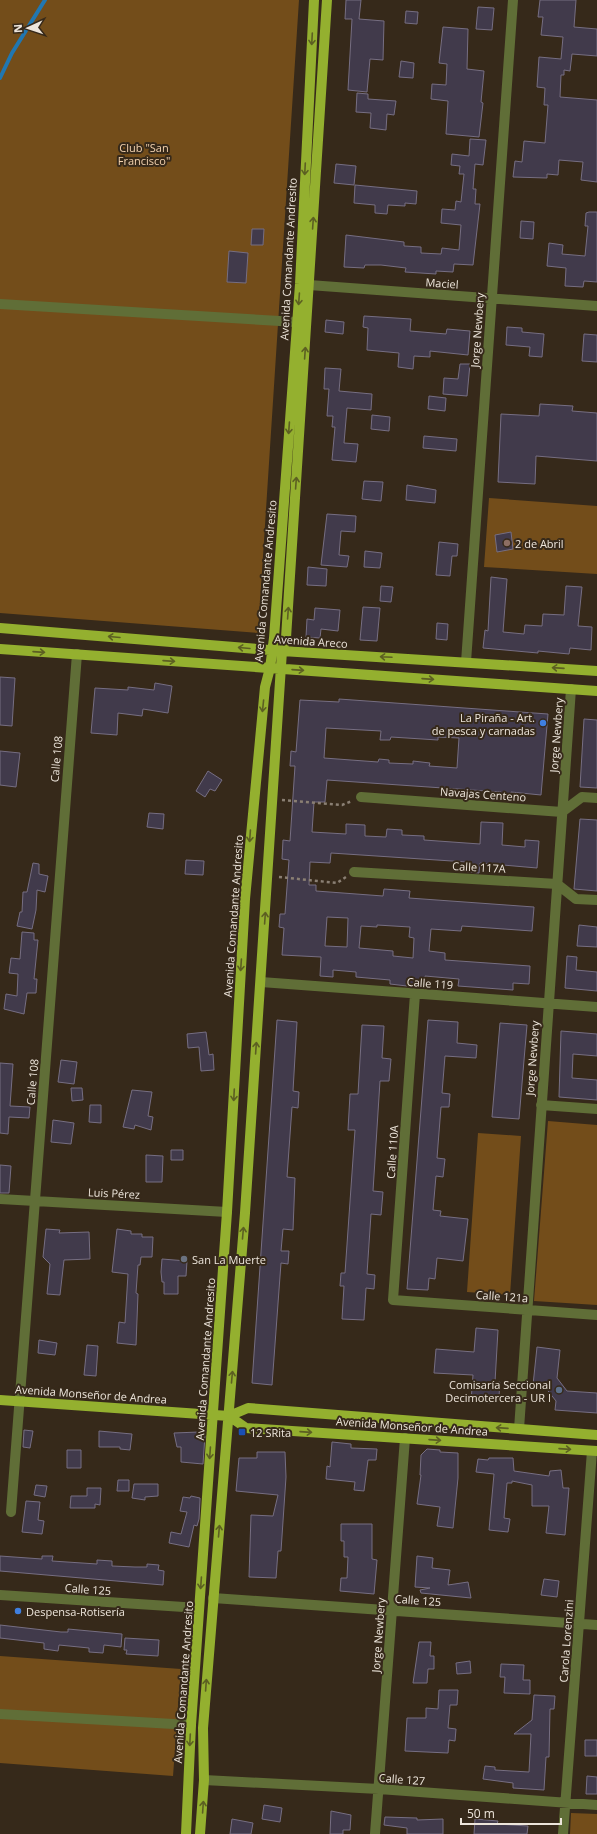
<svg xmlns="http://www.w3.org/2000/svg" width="597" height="1834" font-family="'Open Sans',sans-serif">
<rect width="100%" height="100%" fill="#36291a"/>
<path fill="#734d1a" d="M0 0H299L258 633 0 613Z
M489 498 597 506V574L484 567Z
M548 1121 597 1125V1305L534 1301Z
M478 1133 521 1136 510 1295 467 1292Z
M0 1656 181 1669 173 1776 0 1763Z
M571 1813 597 1814V1834H570Z"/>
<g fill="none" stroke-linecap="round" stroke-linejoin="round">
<path stroke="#2177b1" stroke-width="4" d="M0 78 12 53 45 0"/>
</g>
<path fill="#413a4b" stroke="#766e82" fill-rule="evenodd" d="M346 0H361L359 19 384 21 383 60 370 59 367 92 348 90 352 19H345Z
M540 0H576L574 27 597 29V56L572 54 570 71 564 70V75H561L560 97 597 100V182L581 180 583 162 559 160 558 175 547 174V178L513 177 515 161 522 162 524 141 545 143 548 105H544L545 88 537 87 539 57 561 59 563 37 541 35 543 17H538Z
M478 7 494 8 492 30 476 29Z
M406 11 418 12 417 24 405 23Z
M443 27 468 29 467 69 484 71 481 102 483 103 479 137 446 134 448 101 431 99 432 84 446 85 447 64 439 63Z
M401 61 414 63 413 78 399 77Z
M357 93 368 94V99L396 101 394 115 387 114 386 130 370 128 371 113 356 112Z
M470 139 486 140 483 165 475 164 473 189H476L475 204H480L473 265 454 264 453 272 436 271V274L405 272 406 268 381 265H365L364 268 344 267 346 235 404 242V246L421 247V253L441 254 442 248 459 250 461 225 441 223 442 209 455 210 456 201 461 202 464 174H459L460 166 451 165 452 154 469 156Z
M336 164 356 166 354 185 334 183Z
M355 185 417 191 416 204 405 203V206L388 205 387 214 375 213V205L354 203Z
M589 212H597V282L584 281 583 287 565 286 566 268 547 266 549 243 563 245 562 254 585 256 588 226H585L586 213Z
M521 221 534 222 533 239 520 238Z
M252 229H264L263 245H251Z
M229 251 248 253 246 283 227 282Z
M364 316 411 319 410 331 446 334 447 329 470 331 468 355 430 351V357L414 356 413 369 398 367 399 353 367 350 368 328 363 327Z
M326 320 344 322 343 334 325 332Z
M507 327 522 328V332L544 334 542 357 529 356 530 347 506 345Z
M584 334 597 335V362L582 361Z
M460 364H470L467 396 443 394 444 378 458 379Z
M325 368 341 369 339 391 372 394 371 410 347 408 344 443 358 444 356 462 332 460 335 427H332L333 416H327L329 389H324Z
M429 396 446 398 445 411 428 409Z
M540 404 573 406 572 411 597 413V461L536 456 535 484 498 482 501 414 539 416Z
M372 415 390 417 389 431 371 429Z
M424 436 457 439 456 451 423 448Z
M364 481 383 482 381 501 362 499Z
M407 485 436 490 435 503 406 500Z
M327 514 356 516 355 532 341 531 339 555 349 556 347 567 321 565Z
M511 532 513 549 497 552 495 535Z
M439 542 458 544 457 556H452L450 576 436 575Z
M365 551 382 553 380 568 364 567Z
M308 567 327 569 326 586 307 585Z
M491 577 507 579 503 632 524 634 525 625 542 626 543 614 564 615 566 586 582 587 578 626 592 627 591 650 570 648 569 654 538 651V653L483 648 485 630 488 631Z
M381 586 393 587 391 602 380 601Z
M363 607 380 608 377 641 360 640Z
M315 608 340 610 338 631 321 629 320 638 306 637 307 619 314 620Z
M437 623 448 624 447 640 436 639Z
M0 677 15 678 12 726 0 725Z
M155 683 172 686 168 713 143 709 142 716 118 713 117 735 91 733 95 688 128 690V687L154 690Z
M339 699 548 714 541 795 511 792 510 801 500 800 501 792 327 780 325 802H314L312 832 346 834V824L365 825V836L386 837 387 829 402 830V835L424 836V840L480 844 481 822 503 823 502 845 525 847V840L539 841 537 868 480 863 479 873 467 872V862L331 853 330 863 310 862 309 885H316V891L383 896 384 889 410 891 409 898 534 907 532 931 462 926 461 931 431 929 429 951 445 953V960L530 966 529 984 513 983V990L458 986 459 979 425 976V988L407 986 390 984V980L356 977V972L333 970V977L320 976 321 957 282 955 284 928 279 927 280 914H285L289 860 282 859 283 840 290 841 295 766H290L291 751 296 752 300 700 339 702ZM326 728 381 731 380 740H390L391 737 438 740V737L459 738 457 768 429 766 430 763 413 761V764L389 763V760L379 759 378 762 324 758ZM327 917 348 918 347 947 325 946ZM377 925 410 927 409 937 414 938 413 958 393 956V951L359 948 361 926 377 927Z
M584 719 597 720V788L580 787Z
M0 751 20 753 16 787 0 785Z
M208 771 222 780 215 791 210 789 205 797 196 791Z
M149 813 164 814 163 829 147 827Z
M580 819 597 820V891L574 889Z
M186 860 204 861 203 875 185 874Z
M33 863 39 864V874L48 876 45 892 37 890 36 910 32 929 17 926 20 912H22L23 892H27Z
M579 925 597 927V947L577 946Z
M22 932 34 933V940H38L34 979H37L36 993H27L24 1014 4 1009 6 994 17 996 18 974 9 973 11 958 20 959Z
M567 956 577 957 576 970 597 972V991L565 988Z
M277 1020 297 1022 293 1091 299 1092 298 1108 292 1107 287 1177 295 1178 293 1230 283 1229 281 1251H289L288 1264 281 1263 272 1385 252 1383Z
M428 1020 458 1022 457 1043 477 1045 476 1058 445 1056 442 1093 450 1094 449 1107H441L437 1158 445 1159 443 1177 436 1176 433 1210 441 1211 440 1216 468 1219 463 1261 437 1258 435 1279 429 1278 428 1290 407 1289Z
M500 1023 527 1025 519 1119 492 1117Z
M362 1025 384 1026 382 1058 391 1059 389 1081H380L373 1191 383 1192 381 1215 371 1214 367 1274 375 1275 374 1289 366 1288 364 1320 342 1319 344 1286H340L341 1273H345L355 1130H348L350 1094H358Z
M561 1031 597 1034V1056L573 1054 572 1078 597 1080V1100L559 1097Z
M206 1032 209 1055 213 1054 214 1070 201 1071 199 1047 188 1048 187 1034Z
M61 1060 77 1062 74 1084 58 1082Z
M0 1063 13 1064 10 1106 30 1107 29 1118 9 1117 8 1134 0 1133Z
M71 1088H82L83 1100 72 1101Z
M132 1090 152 1092 148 1116 153 1117 151 1130 135 1125 134 1129 123 1127Z
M90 1105H101V1123L89 1122Z
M53 1120 74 1123 71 1144 51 1142Z
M171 1150H183V1160H171Z
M146 1155 163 1156 162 1182H146Z
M0 1165 11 1166 9 1193H0Z
M46 1229 60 1230 59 1233 89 1232 90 1259 64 1260 60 1295 47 1294 50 1264 43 1257Z
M117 1229 131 1231V1234H142V1237H153L152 1257H141L140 1265H138L136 1293 138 1294 136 1345 117 1343 119 1322 125 1323 128 1274 112 1272Z
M162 1259 187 1261 186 1276H178V1294H164V1282H162L161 1272Z
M476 1328 498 1330 495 1382H500L499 1396 491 1395 490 1403 471 1401 473 1375 434 1373 436 1349 474 1352Z
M39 1340 57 1343 55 1355 38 1353Z
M87 1345 98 1346 96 1376 84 1375Z
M537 1347 560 1350 557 1378 567 1391 597 1393V1413L555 1410 556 1401 545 1387 533 1385Z
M24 1430 33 1431 30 1448 23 1447Z
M99 1431 132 1434 130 1450 120 1449V1447H99Z
M199 1432V1435H205L203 1464 181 1462V1447H177L174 1433Z
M332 1442 351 1444V1448L377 1449 376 1460H368L364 1491 354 1490 355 1482 326 1479 327 1466 330 1467Z
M427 1449 440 1450V1452L458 1453V1478L453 1528 437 1526 440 1507 417 1504 421 1475H420L421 1455Z
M67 1450H81V1468H67Z
M257 1452H285L286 1477 281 1551H278L276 1578 249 1577 251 1515 273 1516 278 1495 236 1491 239 1458H257Z
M489 1458H513L514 1471 549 1476 550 1471 561 1470 563 1488H569L565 1535 546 1533 549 1506H532V1485L512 1481V1483H507L504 1518 510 1519 508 1532 489 1530 494 1474 476 1472 478 1459 488 1460Z
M118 1480H129V1491H117Z
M134 1484H158V1496L145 1497V1500L132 1498Z
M36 1485 47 1486 45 1497 34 1495Z
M87 1488H101L100 1505 95 1504V1508H70L71 1496H87Z
M191 1496 200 1498V1500L199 1519 197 1526 194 1525 189 1547 169 1543 171 1532 181 1534 187 1512 180 1511 183 1497 190 1498Z
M26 1501 40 1502 38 1520 44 1521 42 1534 22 1532Z
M341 1524H372V1559L377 1560 374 1594 340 1591 341 1578H347L348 1557H344V1541H341Z
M0 1556 42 1559V1556H53L52 1561 97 1564V1560L112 1561V1566L135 1567H147V1564L159 1565 158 1570 164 1571 163 1585 0 1571Z
M417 1556 433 1558 432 1568 450 1570 448 1585 468 1582 471 1598 421 1593 420 1590 430 1588 415 1587Z
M544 1579 559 1581 557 1597 541 1595Z
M0 1625 61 1632H68V1629L122 1634 121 1647 104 1645 103 1653 89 1652V1648L59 1645 58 1651 44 1649V1643L0 1638Z
M125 1638 159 1640 158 1656 126 1654 127 1650H124Z
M419 1642H431L430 1656H434V1669H428L427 1683H413Z
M470 1661 471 1673 457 1674 456 1663Z
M501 1664 524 1665 523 1680H530V1694L504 1693 505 1677H500Z
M439 1690H458L457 1705H450L448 1728 456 1729 455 1741 449 1740 448 1753 405 1751 407 1718H426V1708L438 1709Z
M534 1695 555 1696 554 1709H550L549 1757H546L544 1790 513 1788V1783L483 1779 485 1766 495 1767V1770L529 1772 531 1734H514L532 1720Z
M585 1740H597V1756H585Z
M587 1776 597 1777V1794H586Z
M264 1805 282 1808 280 1822 262 1819Z
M331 1811 351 1815 350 1830H343V1834H330Z
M385 1817 417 1818V1820L443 1819V1834H407V1828L384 1825Z
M232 1819 253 1823 251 1834H230Z
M475 1819 498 1821 497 1824 528 1826 527 1834H474Z"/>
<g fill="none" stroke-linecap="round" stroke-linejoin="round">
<path stroke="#8a7f73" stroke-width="2.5" stroke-dasharray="3 3" stroke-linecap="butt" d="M282 800 342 805 352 801
M279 877 337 883 346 877"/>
<path stroke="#606e37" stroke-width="10" d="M309 285 597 306
M0 304 297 322
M466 662 513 0
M361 797 562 812 582 797 597 798
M354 872 557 884 576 899 597 900
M261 982 597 1007
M415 994 393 1300 597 1315
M541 1105 597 1109
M0 1199 227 1212
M519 1429 571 689
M11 1512 77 654
M0 1595 199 1608
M213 1598 597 1625
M0 1714 191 1725
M204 1780 379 1789 597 1805
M375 1834 405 1438
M563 1834 592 1451"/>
<path stroke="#94b02f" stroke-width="10" d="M0 628 282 651 597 671
M0 649 597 691
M0 1400 229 1416 248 1408 597 1435
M229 1416 246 1428 597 1451
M186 1834 191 1725 227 1212 245 899 265 687 270 668 274 638 300 284 314 0
M200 1834 204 1780 203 1728 245 1213 282 651 286 638 327 0"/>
</g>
<defs><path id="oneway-shaft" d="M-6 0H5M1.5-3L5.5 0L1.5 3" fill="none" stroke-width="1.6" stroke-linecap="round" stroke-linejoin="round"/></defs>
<g stroke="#5c5f22">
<use href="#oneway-shaft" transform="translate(312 39) rotate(93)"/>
<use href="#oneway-shaft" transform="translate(305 169) rotate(93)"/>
<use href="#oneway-shaft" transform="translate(313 223) rotate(-86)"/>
<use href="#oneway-shaft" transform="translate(299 299) rotate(94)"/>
<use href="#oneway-shaft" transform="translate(305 353) rotate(-86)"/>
<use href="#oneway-shaft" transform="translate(289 428) rotate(94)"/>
<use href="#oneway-shaft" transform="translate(296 483) rotate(-86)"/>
<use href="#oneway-shaft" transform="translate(288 613) rotate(-86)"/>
<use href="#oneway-shaft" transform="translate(114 637) rotate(-175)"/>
<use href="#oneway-shaft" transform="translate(244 648) rotate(-175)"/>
<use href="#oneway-shaft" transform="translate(39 652) rotate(4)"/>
<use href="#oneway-shaft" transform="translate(386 657) rotate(-177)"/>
<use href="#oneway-shaft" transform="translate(169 661) rotate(4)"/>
<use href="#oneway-shaft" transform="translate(558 668) rotate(-176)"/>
<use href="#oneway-shaft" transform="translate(298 670) rotate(4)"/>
<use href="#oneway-shaft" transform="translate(428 679) rotate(4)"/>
<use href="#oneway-shaft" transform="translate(263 706) rotate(96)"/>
<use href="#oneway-shaft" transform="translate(250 836) rotate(94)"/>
<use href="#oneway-shaft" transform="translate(265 918) rotate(-86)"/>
<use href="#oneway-shaft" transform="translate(241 965) rotate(94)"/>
<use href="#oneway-shaft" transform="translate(256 1048) rotate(-86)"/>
<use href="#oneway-shaft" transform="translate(234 1095) rotate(93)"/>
<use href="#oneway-shaft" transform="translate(243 1233) rotate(-85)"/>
<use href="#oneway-shaft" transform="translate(232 1377) rotate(-85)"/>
<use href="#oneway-shaft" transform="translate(502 1428) rotate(-176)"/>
<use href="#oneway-shaft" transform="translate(306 1432) rotate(4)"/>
<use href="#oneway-shaft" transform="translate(435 1440) rotate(4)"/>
<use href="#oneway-shaft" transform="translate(565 1449) rotate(4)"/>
<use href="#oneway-shaft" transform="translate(210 1453) rotate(94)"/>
<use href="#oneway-shaft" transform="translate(219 1531) rotate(-85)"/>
<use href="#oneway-shaft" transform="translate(201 1583) rotate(94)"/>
<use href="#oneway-shaft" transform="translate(206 1685) rotate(-86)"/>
<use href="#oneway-shaft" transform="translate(190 1740) rotate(93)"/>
<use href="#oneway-shaft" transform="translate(203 1807) rotate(-86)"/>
</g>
<circle fill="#8d6e63" stroke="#36291a" stroke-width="1.5" cx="507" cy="543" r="4"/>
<g fill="#3f7fe0" stroke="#36291a" stroke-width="1.5">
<circle cx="543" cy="723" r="4"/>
<circle cx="18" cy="1611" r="4"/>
</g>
<circle fill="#6b7280" stroke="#36291a" stroke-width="1.5" cx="184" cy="1259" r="4"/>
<circle fill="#5c6f8a" stroke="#36291a" stroke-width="1.5" cx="559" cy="1390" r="4"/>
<rect fill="#1a4fb4" stroke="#36291a" stroke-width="1.5" x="238" y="1428" width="8" height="8" rx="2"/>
<g text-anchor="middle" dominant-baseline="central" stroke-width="4" stroke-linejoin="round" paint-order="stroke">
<g font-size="11" fill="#f3d2ae" stroke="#36291a">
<text x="144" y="147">Club "San<tspan x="144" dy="13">Francisco"</tspan></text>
</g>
<g font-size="11" fill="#ede5db" stroke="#36291a">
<text transform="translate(288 259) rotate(-87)">Avenida Comandante Andresito</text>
<text transform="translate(442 283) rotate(4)">Maciel</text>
<text transform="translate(477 330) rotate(-86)">Jorge Newbery</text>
<text transform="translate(265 581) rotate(-85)">Avenida Comandante Andresito</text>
<text transform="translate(311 641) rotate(4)">Avenida Areco</text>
<text transform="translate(556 735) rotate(-86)">Jorge Newbery</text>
<text transform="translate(56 759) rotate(-85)">Calle 108</text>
<text transform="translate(483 794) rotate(4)">Navajas Centeno</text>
<text transform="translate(479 867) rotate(3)">Calle 117A</text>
<text transform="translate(233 916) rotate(-86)">Avenida Comandante Andresito</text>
<text transform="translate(430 983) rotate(4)">Calle 119</text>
<text transform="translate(532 1058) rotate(-86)">Jorge Newbery</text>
<text transform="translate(32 1082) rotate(-85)">Calle 108</text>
<text transform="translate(392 1152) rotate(-86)">Calle 110A</text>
<text transform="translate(114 1193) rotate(3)">Luis Pérez</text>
<text transform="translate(502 1296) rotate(4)">Calle 121a</text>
<text transform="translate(205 1359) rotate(-86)">Avenida Comandante Andresito</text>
<text transform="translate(91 1394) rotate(4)">Avenida Monseñor de Andrea</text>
<text transform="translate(412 1426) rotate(4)">Avenida Monseñor de Andrea</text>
<text transform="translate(88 1589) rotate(4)">Calle 125</text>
<text transform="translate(418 1600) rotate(4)">Calle 125</text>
<text transform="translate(378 1635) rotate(-86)">Jorge Newbery</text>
<text transform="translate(566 1641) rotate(-86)">Carola Lorenzini</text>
<text transform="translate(183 1682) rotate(-86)">Avenida Comandante Andresito</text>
<text transform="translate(402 1779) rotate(4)">Calle 127</text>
</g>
<g font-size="11" fill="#ede5db" stroke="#36291a" text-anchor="start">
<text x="515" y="543">2 de Abril</text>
<text x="535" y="717" text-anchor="end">La Piraña - Art.<tspan x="535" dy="13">de pesca y carnadas</tspan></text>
<text x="192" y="1259">San La Muerte</text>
<text x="551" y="1384" text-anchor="end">Comisaría Seccional<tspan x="551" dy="13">Decimotercera - UR I</tspan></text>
<text x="250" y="1432">12 SRita</text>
<text x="26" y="1611">Despensa-Rotisería</text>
</g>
</g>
<g transform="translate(28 28) rotate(267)" stroke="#36291a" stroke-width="3" paint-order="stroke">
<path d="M0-3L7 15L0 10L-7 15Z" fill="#ede5db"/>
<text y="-6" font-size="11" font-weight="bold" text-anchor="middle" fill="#ede5db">N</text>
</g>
<path d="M461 1818v6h100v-6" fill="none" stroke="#ede5db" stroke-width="2"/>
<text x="467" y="1818" font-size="12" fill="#ede5db" stroke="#36291a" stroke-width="3" paint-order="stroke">50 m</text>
</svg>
